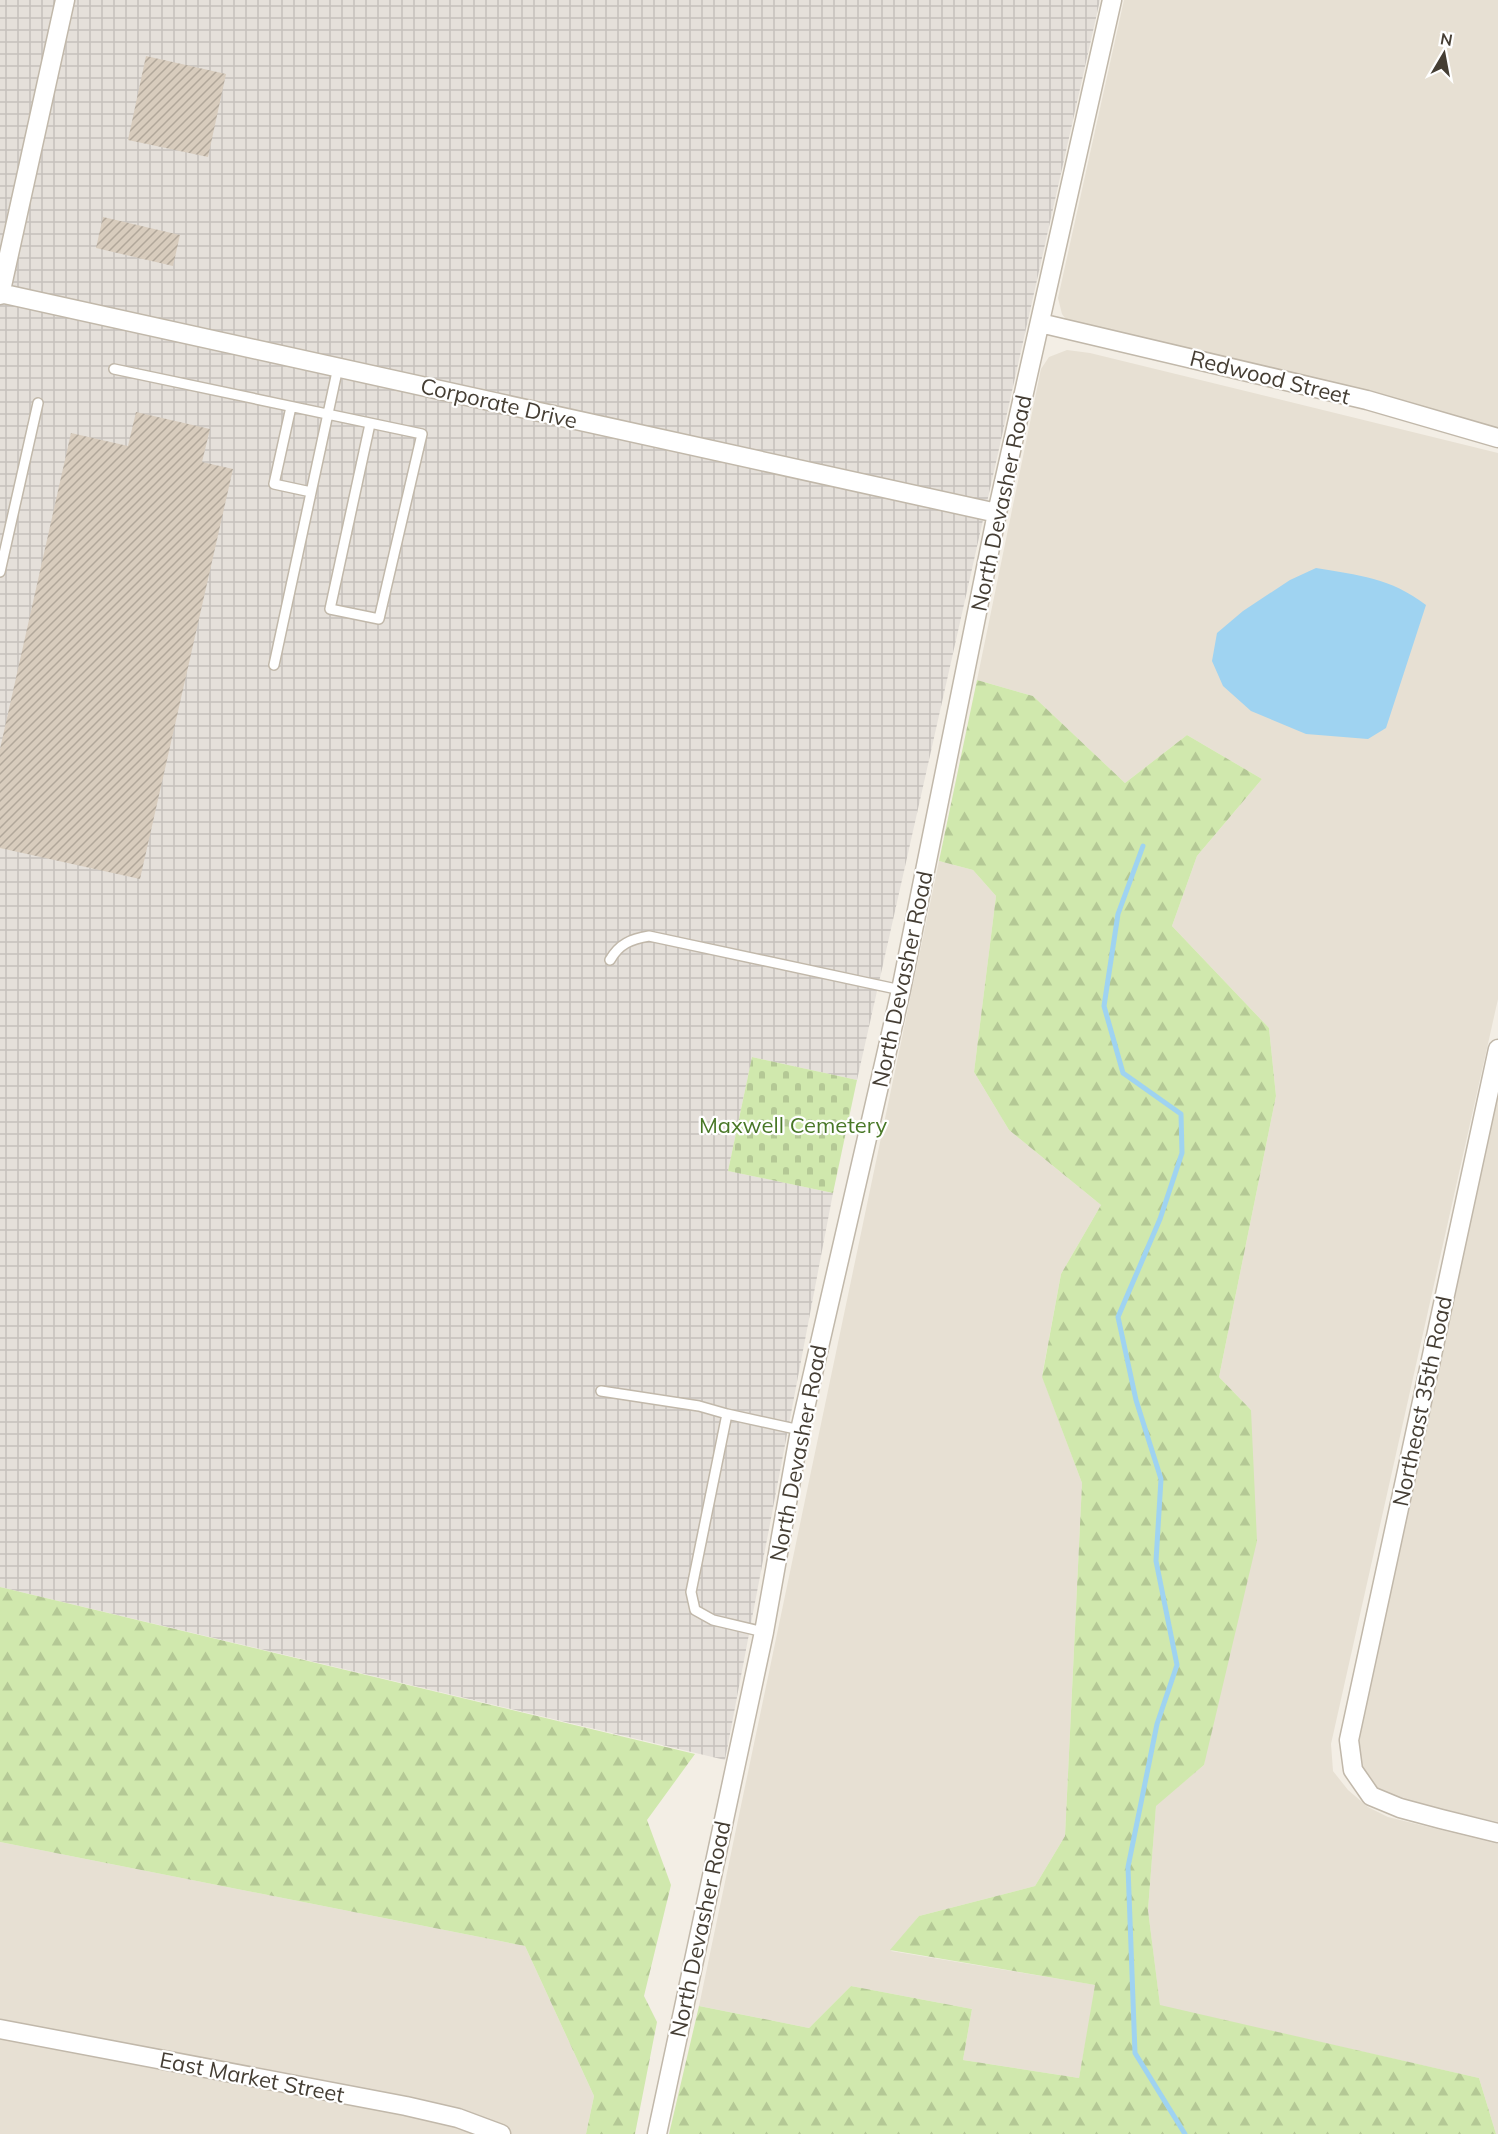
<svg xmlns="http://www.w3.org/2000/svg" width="1498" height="2134" font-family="Mulish,sans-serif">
<defs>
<pattern id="industrial-grid" width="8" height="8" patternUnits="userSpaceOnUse" patternTransform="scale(1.5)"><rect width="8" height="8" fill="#e5e0da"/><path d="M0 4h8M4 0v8" fill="none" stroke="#c6c1bc"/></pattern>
<pattern id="forest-firs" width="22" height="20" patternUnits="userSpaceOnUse" patternTransform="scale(1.5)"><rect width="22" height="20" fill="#d0e8ad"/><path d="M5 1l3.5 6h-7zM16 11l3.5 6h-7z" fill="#b4c895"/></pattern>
<pattern id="cemetery-stones" width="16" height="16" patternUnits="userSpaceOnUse" patternTransform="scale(1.5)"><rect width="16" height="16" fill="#d0e8ad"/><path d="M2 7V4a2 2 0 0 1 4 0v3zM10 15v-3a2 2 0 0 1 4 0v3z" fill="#b4c895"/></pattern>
<pattern id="building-hatch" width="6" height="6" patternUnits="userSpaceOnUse" patternTransform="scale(1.5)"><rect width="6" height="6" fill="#d8ccbd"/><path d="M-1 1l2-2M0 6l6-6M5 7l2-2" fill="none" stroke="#b1a79a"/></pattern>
</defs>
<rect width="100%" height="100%" fill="#f3eee5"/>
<path fill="#e7e0d3" d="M1124 0H1498V432L1072 328 1062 314 1058 298Z
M1067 350 1090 353 1498 453V999L1331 1744 1333 1771 1348 1790 1368 1807 1388 1817 1498 1844V2134H1496L1479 2078 1160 2006 1148 1910 1156 1805 1204 1765 1251 1410 1219 1377 1276 1096 1269 1028 1172 926 1197 856 1262 779 1187 735 1125 783 1033 696 977 680 1041 369 1049 357Z
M939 861 973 870 996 896 974 1072 1009 1130 1101 1205 1061 1274 1042 1376 1082 1483 1065 1836 1035 1886 919 1916 891 1951 1096 1985 1079 2078 963 2060 972 2009 851 1986 809 2028 699 2006Z
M1498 1093V1822L1402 1800 1376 1790 1361 1775 1357 1730Z
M0 1842 525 1946 594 2096 586 2134H0Z"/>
<path fill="url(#industrial-grid)" d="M0 0H1100L857 1080 752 1057 728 1171 833 1193 725 1760 0 1587Z"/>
<path fill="url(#forest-firs)" d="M977 680 1033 696 1125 783 1187 735 1262 779 1197 856 1172 926 1269 1028 1276 1096 1219 1377 1251 1410 1257 1541 1204 1765 1156 1806 1148 1910 1160 2005 1479 2078 1496 2134H669L699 2006 809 2028 851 1986 972 2009 963 2060 1079 2078 1095 1985 890 1950 919 1916 1035 1886 1065 1836 1082 1483 1042 1377 1061 1274 1101 1205 1009 1130 974 1072 996 896 973 870 939 861Z
M0 1587 695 1754 647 1820 671 1885 644 1996 657 2022 635 2134H586L594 2096 525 1946 0 1842Z"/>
<path fill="url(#cemetery-stones)" d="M752 1057 857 1080 833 1193 728 1171Z"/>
<path fill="#9fd3f1" d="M1316 568C1358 575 1391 578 1426 605L1386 728 1368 739 1306 734 1251 711 1223 686 1212 661 1217 633 1243 611 1290 580Z"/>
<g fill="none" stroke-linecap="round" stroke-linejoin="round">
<path stroke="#9fd3f1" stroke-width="5" d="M1143 846 1118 914 1104 1006 1123 1073 1181 1114 1182 1153 1160 1219 1118 1317 1136 1400 1161 1479 1156 1561 1177 1665 1157 1724 1128 1867 1135 2053 1185 2134"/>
</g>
<path fill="url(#building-hatch)" d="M146 56 226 74 208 157 128 140Z
M103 217 180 235 173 266 96 248Z
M136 412 210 429 202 462 233 469 140 879 0 848V749L71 433 128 446Z"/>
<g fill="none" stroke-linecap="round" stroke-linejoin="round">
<defs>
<path id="service" d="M114 369 422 434 379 619 330 609 370 424
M291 407 274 484 311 492
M0 572 38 403
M274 665 338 367
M610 960C619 944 631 939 649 936L901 990
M601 1391 699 1406 727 1414
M764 1632 713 1620 695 1610 691 1592 727 1414 800 1430"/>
<path id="minor" d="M0 293 997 513
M0 295 65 0
M1040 323 1367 400 1498 438
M1498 1049 1349 1740 1353 1770 1371 1796 1400 1808 1441 1819 1498 1833
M0 2029 406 2106 458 2118 501 2134
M657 2134 764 1632 800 1430 901 990 997 513 1112 0"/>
</defs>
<use href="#service" stroke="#c1b8aa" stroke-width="12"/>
<use href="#minor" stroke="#c1b8aa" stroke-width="21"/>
<use href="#service" stroke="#fff" stroke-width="9"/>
<use href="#minor" stroke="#fff" stroke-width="18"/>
</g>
<g text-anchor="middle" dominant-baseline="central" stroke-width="4.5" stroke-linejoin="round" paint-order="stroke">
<g font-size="22" fill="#453e34" stroke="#fff">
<text transform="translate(1270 377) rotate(14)">Redwood Street</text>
<text transform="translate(499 403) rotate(13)">Corporate Drive</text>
<text transform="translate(1001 503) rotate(-78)">North Devasher Road</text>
<text transform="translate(902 979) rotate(-78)">North Devasher Road</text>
<text transform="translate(1422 1401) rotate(-78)">Northeast 35th Road</text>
<text transform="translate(798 1453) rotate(-79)">North Devasher Road</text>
<text transform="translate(700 1929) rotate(-78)">North Devasher Road</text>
<text transform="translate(252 2077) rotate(11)">East Market Street</text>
</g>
<g font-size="22" fill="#497827" stroke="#fff">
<text x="793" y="1125">Maxwell Cemetery</text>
</g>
</g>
<g transform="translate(1444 54) rotate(10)" stroke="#ffffff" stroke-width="4.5" paint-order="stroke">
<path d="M0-4.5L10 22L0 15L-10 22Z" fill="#453e34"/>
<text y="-9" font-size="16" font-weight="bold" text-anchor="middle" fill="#453e34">N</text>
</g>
</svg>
